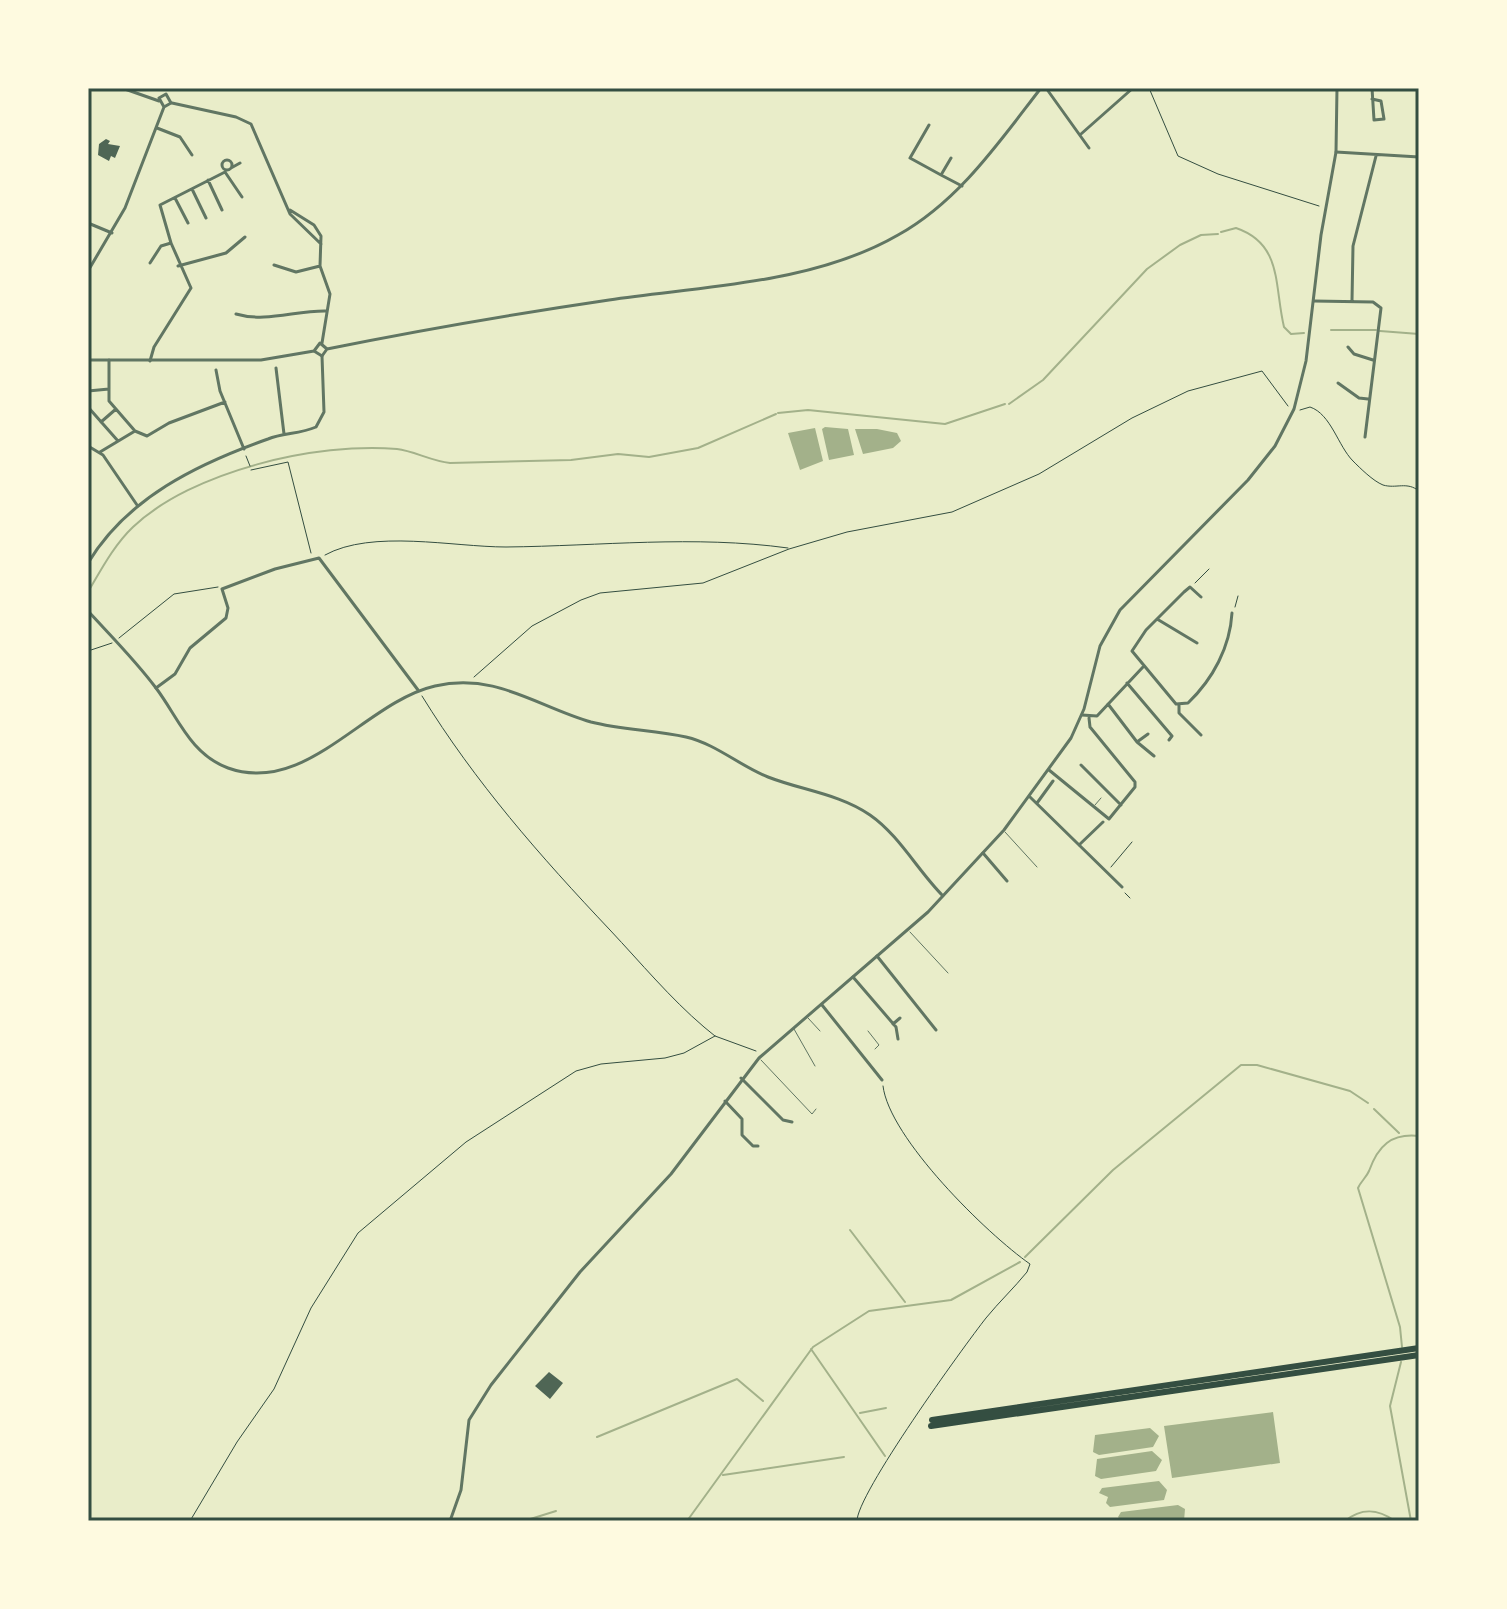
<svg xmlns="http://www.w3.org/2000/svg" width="1507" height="1609" font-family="'DejaVu Sans',sans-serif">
<rect width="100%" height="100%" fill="#e9edc9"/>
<path fill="#a3b18a" d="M825 427 848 429 854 455 829 460 822 429Z
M815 428 823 461 800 470 788 433Z
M855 429H877L897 433 901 441 893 448 863 454Z
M1273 1412 1280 1463 1172 1478 1164 1426Z
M1150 1428 1159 1436 1153 1447 1099 1455 1093 1452 1095 1435Z
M1152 1451 1162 1460 1156 1471 1101 1479 1095 1476 1097 1459Z
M1159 1481 1167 1490 1164 1500 1110 1507 1106 1503 1108 1497 1099 1493 1102 1488Z
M1178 1505 1185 1509 1184 1521H1121L1118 1517 1121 1512Z"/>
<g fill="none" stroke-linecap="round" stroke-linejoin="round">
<path stroke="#a3b18a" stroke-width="2" d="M1221 232 1236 228C1283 244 1274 286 1284 327L1291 334 1304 333
M1331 330H1376
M1380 331 1419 334
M1009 404 1043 380 1147 269 1180 245 1201 235 1218 234
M778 413 808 410 945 424 1005 404
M88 592C101 570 114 545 133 527 192 471 317 442 397 449 414 451 431 461 450 463L571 460 618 454 649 457 698 448 776 414
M1374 1109 1399 1133
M850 1230 905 1302
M1025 1257 1113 1170 1241 1065H1257L1350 1091 1368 1103
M1402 1347 1400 1327 1358 1188C1361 1181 1366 1178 1369 1171 1378 1146 1391 1133 1419 1136
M811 1349 885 1456
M1401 1362 1390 1406 1411 1521
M860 1413 886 1408
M597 1437 737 1379 763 1401
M723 1475 844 1457
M524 1521 556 1511
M687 1521 813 1347 869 1311 951 1300 1020 1262
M1345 1521C1362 1507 1378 1509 1395 1521"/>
</g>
<path fill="#4f6655" d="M106 139 110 141 108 144 120 146 115 158 111 156 109 161 98 155 99 144Z
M549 1372 563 1383 550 1399 535 1386Z"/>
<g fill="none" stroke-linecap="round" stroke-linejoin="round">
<path stroke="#344e41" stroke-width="1" d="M1149 88 1178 156 1218 174 1319 206
M1300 410 1310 407C1331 414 1338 446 1353 461 1360 468 1373 481 1383 485 1396 489 1407 481 1419 491
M246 456 250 466
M251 470 288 462 311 553
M325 555C372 529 453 547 506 547 601 546 694 535 788 548
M1195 583 1209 569
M1235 607 1238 596
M119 638 174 594 218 587
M88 651 112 643
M474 677 532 626 581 600 600 593 703 583 789 549 847 532 952 512 1039 474 1132 418 1188 391 1262 371 1288 406
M422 696C475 782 540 856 610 930 641 963 670 998 704 1027L715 1036 756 1051
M1111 867 1132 842
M1125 893 1130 898
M190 1521 237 1442 274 1389 311 1308 358 1233 466 1142 576 1071 601 1064 665 1058 684 1053 715 1036
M857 1521C856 1495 964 1346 986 1318 999 1302 1014 1288 1027 1272L1030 1264C987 1234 889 1138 883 1086"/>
<path stroke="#617663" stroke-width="1" d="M1095 805 1101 798
M1005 832 1037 867
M910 932 948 973
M808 1018 820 1031
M794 1029 815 1066
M868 1031 879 1045 875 1049
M761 1060 812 1114 816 1109"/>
<path stroke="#617663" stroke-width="3" d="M122 88 159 101
M1046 88 1089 148
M1372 99 1381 101 1384 119 1374 120 1372 88
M172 103 236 117 251 124 290 214 321 244
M929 125 910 158 941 175
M157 128 180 137 192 155
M1081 134 1133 88
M1336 152 1419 157
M951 158 941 175 962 186
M222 165a5 5 0 1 1 10 0a5 5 0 1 1-10 0Z
M231 168 240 163
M208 180 222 210
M192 189 206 218
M175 198 188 223
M290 210 314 225 321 236 320 266 330 294 322 343
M88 223 112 233
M171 243 160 205 225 172 242 197
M274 265 296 272 320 266
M178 266 226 253 245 237
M1314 301 1373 302 1381 308 1365 437
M1352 301 1353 246 1376 156
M236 314C267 323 296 310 327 311
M1348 347 1354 354 1373 360
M109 360V401L135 431
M150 361 154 347 191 288 171 243 161 246 150 263
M276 368 284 434
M216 370 220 391 244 449
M1338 383 1359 398 1368 399
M88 391 109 389
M88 407 118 441
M101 422 116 409
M88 446 103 455 137 505
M100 452 135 431 147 436 169 423 225 402
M88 563C127 498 197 464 268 439 283 433 300 434 316 427L324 412 322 356
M1201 597 1190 587 1184 592 1146 630 1132 651 1176 704 1188 703C1213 679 1230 647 1232 613
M1157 619 1197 643
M1127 683 1172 736 1169 740
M156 688 175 674 190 648 226 618 228 608 222 589 275 569 319 558 418 690
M1108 704 1137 742 1148 734
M1179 705V713L1201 735
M1082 715 1097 716 1143 667
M1137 742 1154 756
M1081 765 1121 805
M1049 770 1109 819 1135 787V782L1090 727 1089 718
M1030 797 1122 887
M1037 803 1053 781
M1079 845 1103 822
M983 853 1007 881
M877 956 936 1030
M853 977 896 1027 898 1039
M822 1005 882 1080
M893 1024 900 1018
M741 1078 783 1120 792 1122
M725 1101 742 1119V1135L753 1146H758"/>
<path stroke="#617663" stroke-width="3" d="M88 271 125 208 164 107 171 103 166 94 159 98 164 107
M327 349C421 330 514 314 609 300 704 286 813 284 898 235 959 201 999 142 1041 88
M88 360H261L314 351 320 343 327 349 322 356 314 351
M88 611C111 636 136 661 156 688 178 717 190 754 228 768 306 796 365 702 435 686 495 672 536 706 591 722 622 730 655 730 686 737 716 744 740 766 768 777 801 790 840 794 870 815 899 835 918 871 943 896
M450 1521 461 1490 469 1420 491 1385 580 1272 671 1174 759 1058 928 912 1004 830 1071 738 1084 709 1100 646 1120 610 1248 480 1275 446 1294 409 1306 361 1321 235 1336 152 1337 88"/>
<path stroke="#344e41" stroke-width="6" d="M932 1420 1419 1348
M931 1426 1419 1355"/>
</g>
<rect width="1507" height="1609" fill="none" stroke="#fefae0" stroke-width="180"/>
<rect x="90" y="90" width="1327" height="1429" fill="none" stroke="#344e41" stroke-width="3"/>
</svg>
